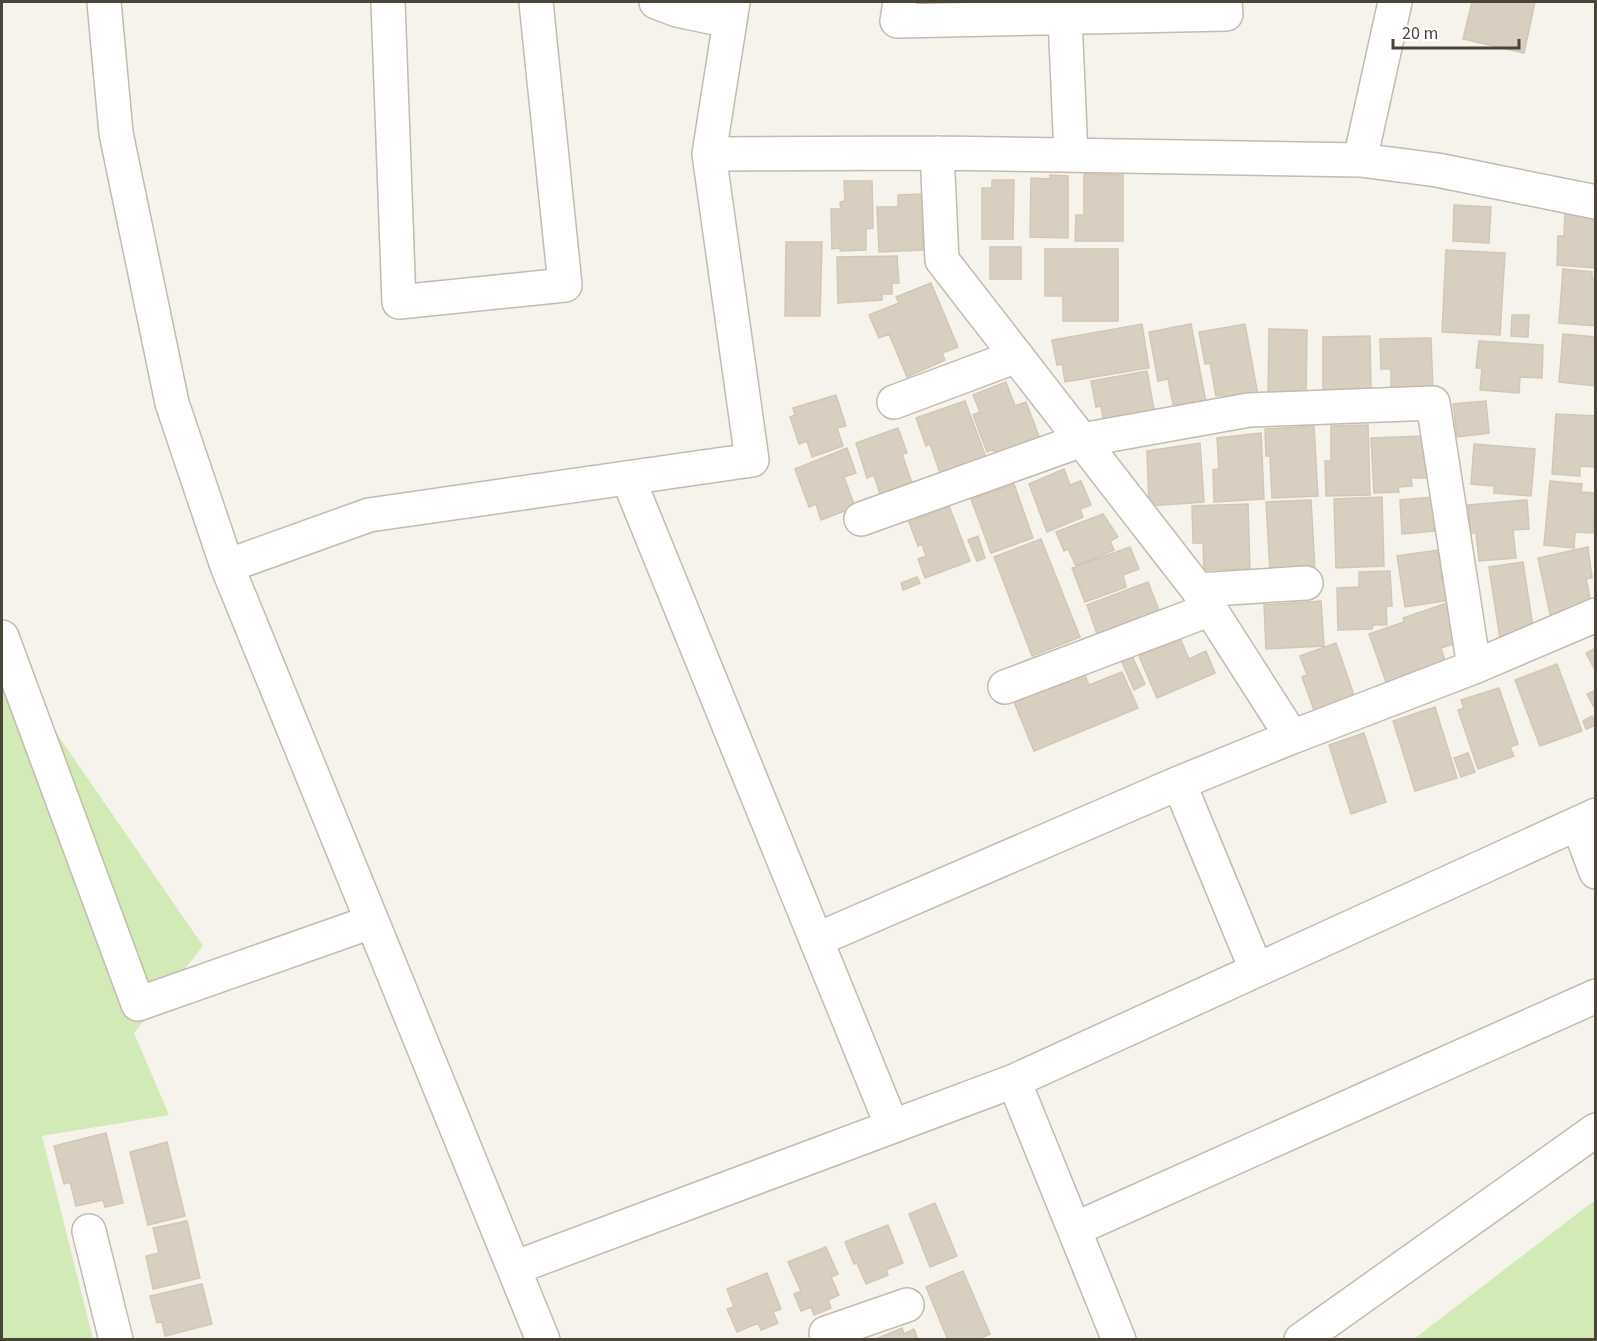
<svg xmlns="http://www.w3.org/2000/svg" width="1597" height="1341" font-family="'Source Sans 3',sans-serif">
<rect width="100%" height="100%" fill="#f6f3ec"/>
<path fill="#d2eab5" d="M2 654 203 946 134 1033 169 1115 42 1136 93 1339H2Z
M1595 1200V1339H1414Z"/>
<path fill="#d8cfc1" stroke="#d3c7b4" stroke-width="1.5" d="M1472 2H1535L1524 53 1463 39Z
M1084 174 1123 175V241H1075L1076 215H1084Z
M1050 175 1068 176V238L1030 237 1031 178 1050 179Z
M992 180H1014L1013 239H982V188H992Z
M844 181H872L873 228 866 229V250L840 251 841 248 832 249 831 209H841L840 202 845 201Z
M922 194 923 250 879 252 877 207H898V195Z
M1454 205 1491 207 1489 243 1453 241Z
M1565 213 1596 215V268L1557 265 1558 236H1564Z
M786 242H822L820 316H785Z
M990 247H1021V279H990Z
M1045 249H1118V321H1063V296H1045Z
M1446 250 1505 253 1500 335 1442 332Z
M897 256 899 283H892V294H882V300L838 303 837 257Z
M1563 269 1592 272V278H1596V326L1559 323Z
M931 283 958 347 942 353 945 360 907 377 889 334 879 338 869 315 899 303 896 297Z
M1512 315H1529L1528 337 1511 336Z
M1142 324 1149 368 1065 382 1062 364 1057 365 1052 340Z
M1191 324 1206 402 1174 409 1168 379 1158 381 1149 332Z
M1245 324 1259 401 1225 407 1222 395 1216 396 1210 363 1205 364 1199 332Z
M1269 329 1307 330 1306 397 1268 398Z
M1563 334 1596 337V386L1559 382Z
M1370 336 1371 393H1323V337Z
M1431 338 1433 390 1391 392V369H1381L1380 339Z
M1479 341 1543 345 1542 378 1520 377 1519 393 1480 390 1482 368H1476Z
M1147 371 1155 415 1104 424 1101 406 1096 407 1091 381Z
M1006 382 1015 406 1026 402 1040 439 996 456 994 449 987 452 973 415 980 412 973 395Z
M836 395 846 426 837 428 843 446 812 457 807 441 799 444 790 417 795 415 793 408Z
M965 401 987 460 941 476 930 444 926 446 916 418Z
M1486 401 1489 433 1457 437 1453 404Z
M1556 414 1596 416V467L1580 466V476L1552 474Z
M1368 425 1370 495 1326 496 1325 461H1331V426Z
M1314 426 1318 496 1272 498 1270 456H1266L1265 429Z
M898 428 907 453 902 454 913 486 881 497 874 475 867 478 856 443Z
M1261 433 1264 499 1214 502 1213 470 1219 469 1217 438Z
M1424 436 1427 478H1411L1412 486 1398 487 1399 492 1374 493 1371 438Z
M1200 443 1204 502 1149 506 1147 451Z
M1474 444 1535 449 1531 496 1494 493V486L1471 484Z
M847 448 856 473 844 477 855 507 821 520 816 504 809 507 795 469Z
M1064 469 1070 485 1081 481 1091 505 1080 509 1083 517 1047 532 1029 484Z
M1550 481 1582 484 1581 492 1596 493 1593 533 1575 532 1574 548 1544 545Z
M1014 484 1033 538 991 553 971 499Z
M1382 497 1384 566 1336 568 1334 499Z
M1433 497 1435 531 1402 534 1400 500Z
M1311 500 1315 570 1270 572 1266 502Z
M1527 500 1529 529 1513 530 1516 558 1479 561 1476 533H1471L1468 505Z
M1248 504 1250 569 1204 570 1203 543H1193L1192 506Z
M949 506 970 561 925 578 918 559 926 556 922 544 918 546 909 522Z
M1103 514 1118 537 1110 541 1114 550 1076 566 1068 549 1064 551 1056 532Z
M978 536 985 558 977 561 968 540Z
M1041 539 1080 637 1032 656 994 557Z
M1130 547 1139 569 1123 575 1126 587 1085 602 1072 568Z
M1588 547 1592 578 1586 579 1591 602 1552 623 1538 558Z
M1438 550 1442 581 1447 580 1450 600 1405 607 1397 556Z
M1523 562 1534 634 1500 639 1489 567Z
M1390 571 1392 606H1386L1387 625H1373L1372 629 1338 630 1337 588 1359 587V572Z
M917 577 920 583 903 590 901 583Z
M1148 582 1159 610 1097 634 1087 605Z
M1321 601 1324 646 1266 649 1264 605Z
M1447 603 1460 642 1441 648 1446 664 1387 685 1369 634 1404 622 1403 618Z
M1180 638 1189 659 1206 651 1215 673 1157 698 1139 656Z
M1336 643 1355 698 1315 713 1302 677 1307 675 1300 656Z
M1596 648V672L1586 653Z
M1133 658 1145 684 1134 690 1122 662Z
M1557 664 1582 731 1540 746 1515 680Z
M1122 672 1138 708 1034 751 1014 702 1084 673 1089 685Z
M1499 688 1518 744 1510 747 1514 756 1478 769 1458 710 1464 708 1461 700Z
M1596 690V711L1587 694Z
M1435 707 1457 778 1415 791 1393 721Z
M1592 716 1596 725 1586 729 1583 721Z
M1364 733 1386 802 1351 814 1329 745Z
M1468 753 1475 772 1461 777 1454 758Z
M106 1133 123 1203 105 1207 103 1200 76 1206 70 1182 64 1184 54 1146Z
M167 1142 185 1216 148 1225 130 1152Z
M935 1203 957 1256 930 1267 909 1214Z
M187 1221 200 1278 153 1289 146 1256 159 1253 153 1228Z
M888 1225 903 1263 886 1270 888 1275 866 1284 857 1263 854 1264 845 1242Z
M826 1247 838 1274 831 1277 839 1295 828 1300 831 1308 814 1315 811 1307 801 1311 794 1294 801 1291 788 1262Z
M963 1271 990 1334 976 1340H948L926 1287Z
M767 1273 781 1309 773 1312 778 1323 761 1330 758 1323 737 1332 727 1309 734 1307 727 1289Z
M202 1284 212 1324 165 1336 162 1322 157 1323 150 1296Z
M902 1328 904 1334 914 1329 918 1340H874Z"/>
<g fill="none" stroke-linecap="round" stroke-linejoin="round">
<defs>
<path id="minor" d="M104 2 116 133 172 403 227 566 543 1340
M388 2 399 302 565 285 536 2
M656 2 677 10 729 21
M900 2 897 21 1226 14 1225 2
M1065 17 1071 155
M937 153 942 260 1198 590 1292 737 1474 667 1596 615
M709 154 937 153 1360 160 1437 170 1596 202
M1360 160 1395 2
M894 402 1017 356
M628 478 892 1126
M861 519 1082 440 1249 410 1433 403 1474 667
M227 566 369 515 752 460 709 154 733 2
M1198 590 1306 583
M2 637 138 1004 371 922
M1005 687 1211 609
M1179 783 1256 969
M1578 824 1596 872
M816 940 1179 783 1292 737
M1014 1081 1119 1340
M1075 1229 1596 996
M89 1231 116 1340
M514 1268 1014 1081 1596 815
M828 1340 826 1333 907 1305
M1301 1340 1596 1130"/>
</defs>
<use href="#minor" stroke="#c2bbae" stroke-width="36"/>
<use href="#minor" stroke="#fff" stroke-width="33"/>
</g>
<rect width="1597" height="1341" fill="none" stroke="#4b4439" stroke-width="6"/>
<path d="M1393 39v9h126v-9" fill="none" stroke="#4b4439" stroke-width="3"/>
<text x="1402" y="39" font-size="18" fill="#4b4439" stroke="#ffffff" stroke-width="4.5" paint-order="stroke">20 m</text>
</svg>
